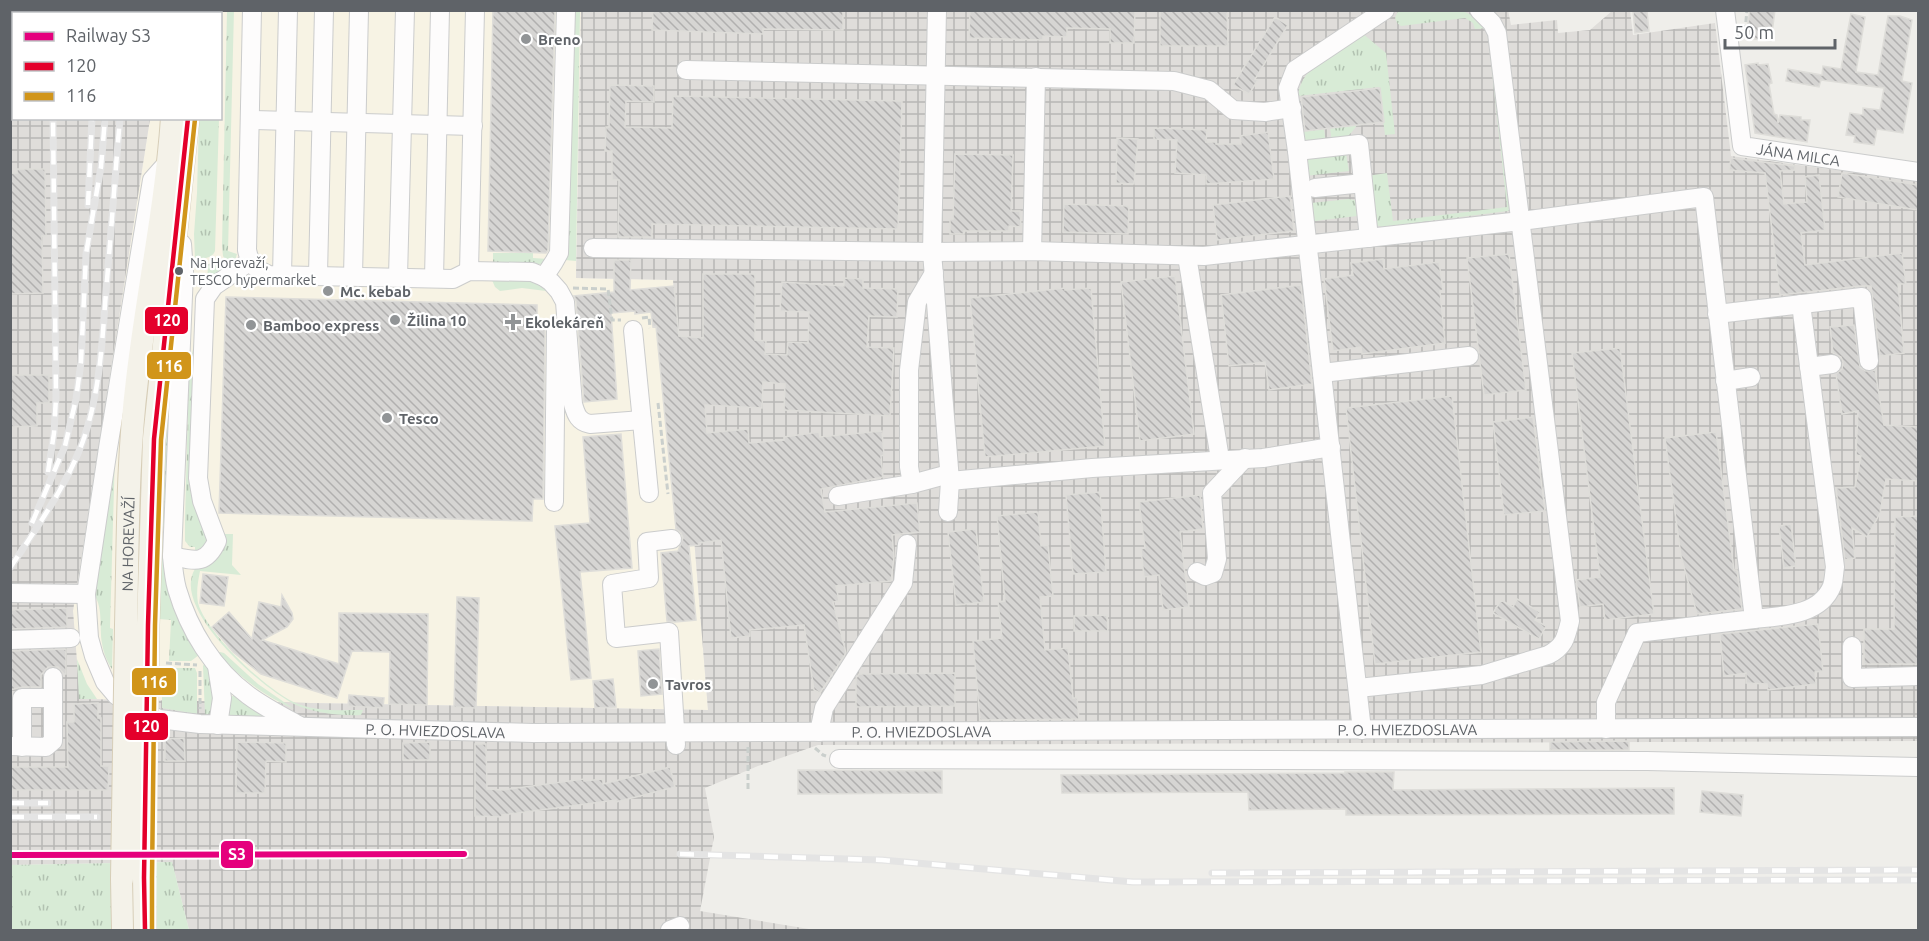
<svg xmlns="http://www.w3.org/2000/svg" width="1929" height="941" font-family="Ubuntu,sans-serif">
<defs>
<pattern id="industrial-grid" width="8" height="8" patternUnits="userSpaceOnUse" patternTransform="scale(1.5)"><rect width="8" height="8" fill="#dfddda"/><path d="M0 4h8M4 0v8" fill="none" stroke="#b8b7b5"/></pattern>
<pattern id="grass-tufts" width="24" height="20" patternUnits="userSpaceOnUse" patternTransform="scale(1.5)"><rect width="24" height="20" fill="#d8ebd6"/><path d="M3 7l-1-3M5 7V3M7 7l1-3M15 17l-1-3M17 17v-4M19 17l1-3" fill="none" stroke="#b2c2b1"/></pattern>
<pattern id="building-back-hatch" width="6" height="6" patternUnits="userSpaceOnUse" patternTransform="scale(1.5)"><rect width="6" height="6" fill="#d6d5d3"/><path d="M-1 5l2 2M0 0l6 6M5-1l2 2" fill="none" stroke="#b1b0af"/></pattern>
</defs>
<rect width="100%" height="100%" fill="#efeeea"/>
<path fill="#f7f3e4" d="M159 11H581L576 278 673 280 708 710 79 699 73 611 150 119 220 118V14L158 13Z"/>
<path fill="url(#industrial-grid)" d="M1508 10 1511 25 1557 20 1558 33 1590 30 1612 11 1630 10 1633 35 1715 23 1731 156 1918 181V741L818 745 758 766 705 788 714 837 700 911 815 930H189L172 862 11 865 10 11H162V14H14V118L150 119 73 611 80 699 708 710 673 280 576 278 581 11Z"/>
<path fill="url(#grass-tufts)" d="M234 10 228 251 237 254 235 261 229 267 223 256 222 246 227 11Z
M1461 10C1475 17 1483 20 1490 34L1513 207 1508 211 1382 227 1375 225 1372 222 1367 176 1387 173 1393 221 1507 207 1487 28 1475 29 1473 23 1465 18 1401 26 1397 23 1395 18 1398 11Z
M571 11H580L576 261 565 260Z
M1362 33 1386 53 1395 134 1385 135 1379 87 1298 96C1301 65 1339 49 1362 33Z
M199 119H219L215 251C212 259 203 258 195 260L194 234 197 193Z
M1357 125C1350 136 1344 140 1332 142L1330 128Z
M1324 129 1326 143 1304 142 1302 132Z
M1346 153 1349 171 1305 176 1306 158Z
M1349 199 1358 201 1361 214 1357 216 1315 221 1310 219 1311 203Z
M493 253H533V258L548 259 542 264H493Z
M214 262 223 272 214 279 207 280 208 267 204 266Z
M492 280H531L545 287 546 291 522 288 500 291 495 287Z
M196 334 209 535 207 547 195 552V547H190L185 541V520L189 369Z
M169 385 164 563 199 655 191 661H169L171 620 159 619 162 473Z
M115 453 110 628 113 629 112 669C107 662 103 651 102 643 99 627 104 605 92 592Z
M225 534H233L232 565 241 575 200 571C198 581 196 592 198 603 206 633 269 693 298 704 319 712 341 710 363 710L361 715C339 716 313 713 294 704 262 688 170 609 195 569 214 565 226 553 225 534Z
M220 652 224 653 258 684 294 709C263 695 240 678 218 653Z
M77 659 87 684 97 699H79Z
M205 662C216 678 214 695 213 713L205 715 203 666Z
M162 668H195L197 673V714L162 708Z
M237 695 266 714 265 717 231 716 228 715V704L232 696Z
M172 862 189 930H11L10 865Z"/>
<path fill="url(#building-back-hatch)" stroke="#deddd9" stroke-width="1.5" d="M493 10H555L548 250 546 253 488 251Z
M653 10H843V30L763 29V34L652 30Z
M970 10H1135L1134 43H1110V29L1067 28V37L1043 36V40L969 38Z
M1160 10H1227L1228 46H1160Z
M1633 10 1647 11 1649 31 1635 33Z
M1750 10H1775L1771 41 1746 38Z
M1851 14 1865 17 1856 72 1878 75 1888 16H1900L1912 20 1902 81 1912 83 1903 133 1877 129 1874 145 1854 142 1855 136 1846 135 1850 113 1863 115V108L1880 110 1884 88 1821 80 1819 87 1786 81 1788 69 1822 75 1823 66 1841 69 1844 52H1847L1844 51Z
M1275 17 1288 25 1255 79 1258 80 1249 94 1233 85Z
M1758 63V65L1768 64 1772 83 1769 84 1774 114 1777 115 1778 123 1780 115 1801 117V120H1810L1807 142 1755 133 1745 65Z
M610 85 654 86V102L626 101 625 127 672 128 673 96 902 101 898 229 652 224V237H618L619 180H612V151H605L606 127H609Z
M1380 88 1384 122 1305 131 1301 97Z
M1154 128 1207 130 1206 142H1216V144H1241L1240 136 1268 132 1274 179 1206 184V175L1175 173 1177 140 1154 139Z
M1117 138 1138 139 1134 184 1116 183Z
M955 154 1013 155 1011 211H1020L1021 227 1009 226V231H964V234H950V219H953Z
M1731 158 1795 166V170L1780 171 1784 204 1807 202 1805 177 1819 175 1825 230 1801 233 1805 265 1902 253 1906 284H1898L1904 353 1880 356 1871 286H1861L1780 295 1765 173 1729 170Z
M17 169H45L46 236H42L43 293 10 294V173H17Z
M1842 173 1918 185V210L1838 197Z
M1290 196 1294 231 1217 240 1213 205Z
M1064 204 1129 206 1128 234 1063 232Z
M1509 254 1526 390 1484 395 1467 258Z
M1383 259 1384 269 1439 262 1443 290 1440 291 1445 343 1362 354 1361 347 1333 351 1324 279 1353 275 1351 263Z
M614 260H631L630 290 674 286 679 336 703 338V274H755V340L766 341 765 354 787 355 788 342 808 343 809 312 780 311 782 282 844 286V278L863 279V288L898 289 897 317 869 316 867 347 894 348 890 416 784 410 785 384 763 382 762 408 705 405 707 433 748 429 749 443 784 440V437L819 432 820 437 882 431 884 455 881 456 883 477 821 489 825 512 917 503 920 532 892 535 894 557 891 581 836 586 839 601 833 602 846 653 820 693 814 690 804 625 750 630V636L731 638 721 540 699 543V545L689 546 696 620 675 622 667 621 661 553 678 551 683 538 681 533 676 529 656 326 653 327 651 312 635 314V311L611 313 617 399 584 402 576 301 574 296 614 292Z
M1175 276 1194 434 1140 441 1121 282Z
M1301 285 1312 384 1269 390 1265 362 1229 366 1221 295Z
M1065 288V290L1091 288 1105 446 985 457 970 298Z
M226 297 537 305V322L546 323 545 330 543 499H533L532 521 219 513Z
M1854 325 1860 367 1865 371 1875 370 1884 425 1918 427V481L1886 479 1880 513 1867 537 1852 528 1855 558 1845 560 1836 488 1855 487 1861 456 1856 455 1858 411 1842 414 1836 374 1842 369 1843 362 1841 357 1833 353 1830 327Z
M1620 348 1654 614 1605 620 1603 604 1580 607 1576 580 1600 577 1572 353Z
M10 375H49V403H37V426L10 427Z
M1452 396 1481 652 1375 664 1346 408Z
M1533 417 1545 511 1504 515 1493 422Z
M1716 432 1734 570H1737L1742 609 1697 614 1681 556 1665 438Z
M621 434 632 568 580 572 591 678 571 680 555 526 590 523 583 437Z
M1100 492 1106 572 1073 574 1066 495Z
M1200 495 1203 529 1180 532 1189 607 1163 610 1159 575 1144 577 1141 549 1145 548 1139 502Z
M1038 512 1041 546 1048 545 1053 596 1040 597 1045 650 1068 648 1073 698H1077L1079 719 980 720 973 641 1002 638 998 602 1005 601 997 516Z
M1918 516V664H1864V629H1894L1895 517Z
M1791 524 1796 566 1784 568 1779 526Z
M976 529 984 602 956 605 948 532Z
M203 574 228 577 224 606 200 603Z
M282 595 292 613 293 619 287 627 262 640 339 664V613L428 614 427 705 389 704 390 652 352 651 337 698 261 674 233 652 212 627 229 612 252 639 259 602 281 607Z
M457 597 479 598 476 708 454 707Z
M1517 599 1540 612 1535 620 1546 626 1539 639 1493 613 1501 600 1513 607Z
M67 608V627L11 629 10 610Z
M1107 615 1108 631H1074V616Z
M1818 624 1823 671 1815 672 1816 684 1768 690 1767 684 1746 683V673L1724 676 1720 634Z
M66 649V674H64L58 667H48L41 675V687H22L10 690V651Z
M659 649 662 694 641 696 638 651Z
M955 673V706L856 707V678L859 674Z
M613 679 616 707 595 708 593 681Z
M349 695 384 698 383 708 348 706Z
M98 703V718H101V766H109L108 790H10V767H68L67 722H74V704Z
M184 738 185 761H165V739Z
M1629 741V750H1550V742Z
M237 742 286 743V762L266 761 265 793H236Z
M430 742V760H403V743Z
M475 744H486L487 789 503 790 584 779V781L603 779V784L670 767 675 787 616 802V800L502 815V817L475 816Z
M798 770 942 771V793L798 794Z
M1345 772H1394L1393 790 1674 788V814L1346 815V809L1249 810 1248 792 1062 793 1061 775 1345 773Z
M1702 791 1743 795 1741 816 1700 812Z"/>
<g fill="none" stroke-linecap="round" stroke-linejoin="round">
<defs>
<g id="minor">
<path d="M252 10 247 250C250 265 255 269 269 275L453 279 469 271 532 272 544 277 551 282 559 291 565 302 573 404C576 415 579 422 590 424L642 420"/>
<path d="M937 10 932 252 950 481 1092 468 1263 458 1331 447"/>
<path id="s1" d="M1725 10 1742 146 1918 172"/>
<path d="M686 70 1174 81 1209 90 1233 110 1265 112 1292 108"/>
<path d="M250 120 473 126"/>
<path d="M1297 151 1359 144 1369 238"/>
<path id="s2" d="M169 161 152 180 108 448 86 594 89 638 94 656 105 682 116 695 129 705 159 719 200 724 533 733 1918 727"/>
<path d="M1315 188 1363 183"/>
<path d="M182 244 184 272 172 556C173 567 174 578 177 589 189 630 213 669 248 695 264 707 282 716 300 726"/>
<path d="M593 248 932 252 1032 251 1204 256 1521 221 1704 197 1754 619 1637 633 1606 702V729"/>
<path d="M1032 251 1036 77"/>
<path d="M1187 256 1220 459"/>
<path d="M469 271 475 10"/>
<path d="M282 275 288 10"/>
<path d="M318 275 324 10"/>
<path d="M353 276 359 10"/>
<path d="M398 277 405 10"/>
<path d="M544 277 554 262 559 253 566 10"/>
<path d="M434 278 440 10"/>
<path d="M1717 314 1862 297 1869 361"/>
<path d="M633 330 649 493"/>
<path d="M1809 367 1832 364"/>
<path d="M1322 373 1469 356"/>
<path d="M1725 381 1751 377"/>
<path d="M912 484 909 467V370L917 302 934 273"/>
<path d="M838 496 912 484 949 474"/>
<path d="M554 502 556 330"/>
<path d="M948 512 950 481"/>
<path d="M672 539 647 542 649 578 612 584 616 638 669 632 676 745"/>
<path d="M172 556C195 561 206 565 217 541L202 501 198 478 205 299 214 286 249 262"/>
<path d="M1197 572 1205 576 1213 573 1217 559 1212 493 1245 458"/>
<path d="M10 593 86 594"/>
<path d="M1754 619C1781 616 1820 616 1832 586 1834 580 1834 573 1835 567L1801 304"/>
<path d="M10 640 71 638"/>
<path d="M1852 646V678L1918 676"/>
<path d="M217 666 222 698 218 725"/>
<path d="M1358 688 1482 675 1548 655C1564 647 1566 638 1570 621L1497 33 1492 23 1479 10"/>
<path d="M1362 730 1297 151 1288 88 1295 70 1385 10"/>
<path d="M819 732 824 708 903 583 907 544"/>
<path d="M10 746 46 747 53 741V677"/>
<path d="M22 747V698H53"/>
<path d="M839 759 1647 761 1918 767"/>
<path d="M670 930 680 926"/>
</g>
<g id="major">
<path d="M175 14V10"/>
<path d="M192 14V10"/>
<path id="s3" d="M126 625C128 543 127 461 137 380 147 293 166 206 172 118"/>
<path d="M148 625 154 439 188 118"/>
<path d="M122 879 123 930"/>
</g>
</defs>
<use href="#minor" stroke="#cbcccc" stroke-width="20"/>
<use href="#major" stroke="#d7ceb8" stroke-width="24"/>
<path stroke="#cacfcc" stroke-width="3" stroke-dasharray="6 3" stroke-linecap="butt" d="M1745 31 1747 10
M573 288 608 289 612 320H621
M642 318 649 317 650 328
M658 403 668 494
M166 663 197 665
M200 671V709
M748 747V790
M815 748 823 755 826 756"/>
<use href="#minor" stroke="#fdfcfc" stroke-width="18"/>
<use href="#major" stroke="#f4f2e9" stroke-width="22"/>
<defs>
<path id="rail" d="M88 205 92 118
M48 472 54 433 56 397 53 118
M32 523 65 446 76 399 81 362 86 254 101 167 105 118
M10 568C37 527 66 487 83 441 100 392 102 343 106 292 111 234 115 176 120 118
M10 803H48
M10 817H97
M680 854 882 860 1133 882 1918 880
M1212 873 1918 870"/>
</defs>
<use href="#rail" stroke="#e4e4e4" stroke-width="7"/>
<use href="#rail" stroke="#fff" stroke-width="4.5" stroke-dasharray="14" stroke-linecap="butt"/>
<defs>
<path id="major-bridge" d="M122 879 126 625
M145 930 144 878 148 625"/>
</defs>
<use href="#major-bridge" stroke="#d7ceb8" stroke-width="24" stroke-linecap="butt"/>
<use href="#major-bridge" stroke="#f4f2e9" stroke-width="22"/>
<defs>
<path id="bus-1" d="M145 930 144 878 148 625 154 439 188 118"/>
<path id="bus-2" d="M152 930V878L155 625 161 440 195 119"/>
</defs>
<use href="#bus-1" stroke="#fff" stroke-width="9"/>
<use href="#bus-2" stroke="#fff" stroke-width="9"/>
<use href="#bus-1" stroke="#e4002b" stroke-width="4.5"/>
<use href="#bus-2" stroke="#d1951a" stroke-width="4.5"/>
<defs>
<path id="rail-1" d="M10 855 464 854"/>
</defs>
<use href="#rail-1" stroke="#fff" stroke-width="10"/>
<use href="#rail-1" stroke="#e5007d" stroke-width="6"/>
</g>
<g fill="#919496" stroke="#fff" stroke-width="2">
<circle cx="526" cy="39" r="6"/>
<circle cx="328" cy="291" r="6"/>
<circle cx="395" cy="320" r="6"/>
<path d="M510 313h6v6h6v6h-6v6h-6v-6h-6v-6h6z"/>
<circle cx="251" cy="325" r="6"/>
<circle cx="387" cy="418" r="6"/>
<circle cx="653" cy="684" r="6"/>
</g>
<circle fill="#5f6368" stroke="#fff" stroke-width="2" cx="179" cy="271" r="5"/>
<g text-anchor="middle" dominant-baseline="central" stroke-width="4.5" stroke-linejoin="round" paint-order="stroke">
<g font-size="14" fill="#5f6368" stroke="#fff" text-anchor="start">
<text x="190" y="263">Na Horevaží,<tspan x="190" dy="17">TESCO hypermarket</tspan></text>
</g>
<g font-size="15" font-weight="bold" fill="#5f6368" stroke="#fff" text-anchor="start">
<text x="538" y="39">Breno</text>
<text x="340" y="291">Mc. kebab</text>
<text x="407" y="320">Žilina 10</text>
<text x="525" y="322">Ekolekáreň</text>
<text x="263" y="325">Bamboo express</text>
<text x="399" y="418">Tesco</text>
<text x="665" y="684">Tavros</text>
</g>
<g font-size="15" fill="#5f6368" stroke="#fff">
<text stroke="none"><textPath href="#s1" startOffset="194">JÁNA MILCA</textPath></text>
<text stroke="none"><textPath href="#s3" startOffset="81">NA HOREVAŽÍ</textPath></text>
<text stroke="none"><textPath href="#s2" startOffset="1851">P. O. HVIEZDOSLAVA</textPath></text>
<text stroke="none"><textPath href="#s2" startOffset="879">P. O. HVIEZDOSLAVA</textPath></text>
<text stroke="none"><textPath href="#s2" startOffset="1365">P. O. HVIEZDOSLAVA</textPath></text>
</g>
</g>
<g stroke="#fff" stroke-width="2">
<rect x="144" y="306" width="45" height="29" rx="6" fill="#e4002b"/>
<rect x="146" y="351" width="46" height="29" rx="6" fill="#d1951a"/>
<rect x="131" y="667" width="46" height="29" rx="6" fill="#d1951a"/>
<rect x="124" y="712" width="45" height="29" rx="6" fill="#e4002b"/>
<rect x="220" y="840" width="34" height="29" rx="6" fill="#e5007d"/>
</g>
<g font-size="16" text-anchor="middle" font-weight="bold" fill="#fff">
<text x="167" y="326">120</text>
<text x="169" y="372">116</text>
<text x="154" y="688">116</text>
<text x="146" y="732">120</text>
<text x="237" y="860">S3</text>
</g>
<rect width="1929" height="941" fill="none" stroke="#5f6368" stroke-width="24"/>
<rect x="12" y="12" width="210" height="108" fill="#ffffff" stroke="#bfc1c3" stroke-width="1.5"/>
<rect x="24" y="32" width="30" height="9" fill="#e5007d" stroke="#bfc1c3" stroke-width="1.5"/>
<text x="66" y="42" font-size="18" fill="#5f6368">Railway S3</text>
<rect x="24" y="62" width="30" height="9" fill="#e4002b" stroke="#bfc1c3" stroke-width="1.5"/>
<text x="66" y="72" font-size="18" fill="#5f6368">120</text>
<rect x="24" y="92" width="30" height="9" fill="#d1951a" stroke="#bfc1c3" stroke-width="1.5"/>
<text x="66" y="102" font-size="18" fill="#5f6368">116</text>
<path d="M1725 39v9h110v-9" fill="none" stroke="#5f6368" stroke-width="3"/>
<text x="1734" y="39" font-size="18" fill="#5f6368" stroke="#ffffff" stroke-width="4.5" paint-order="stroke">50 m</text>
</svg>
